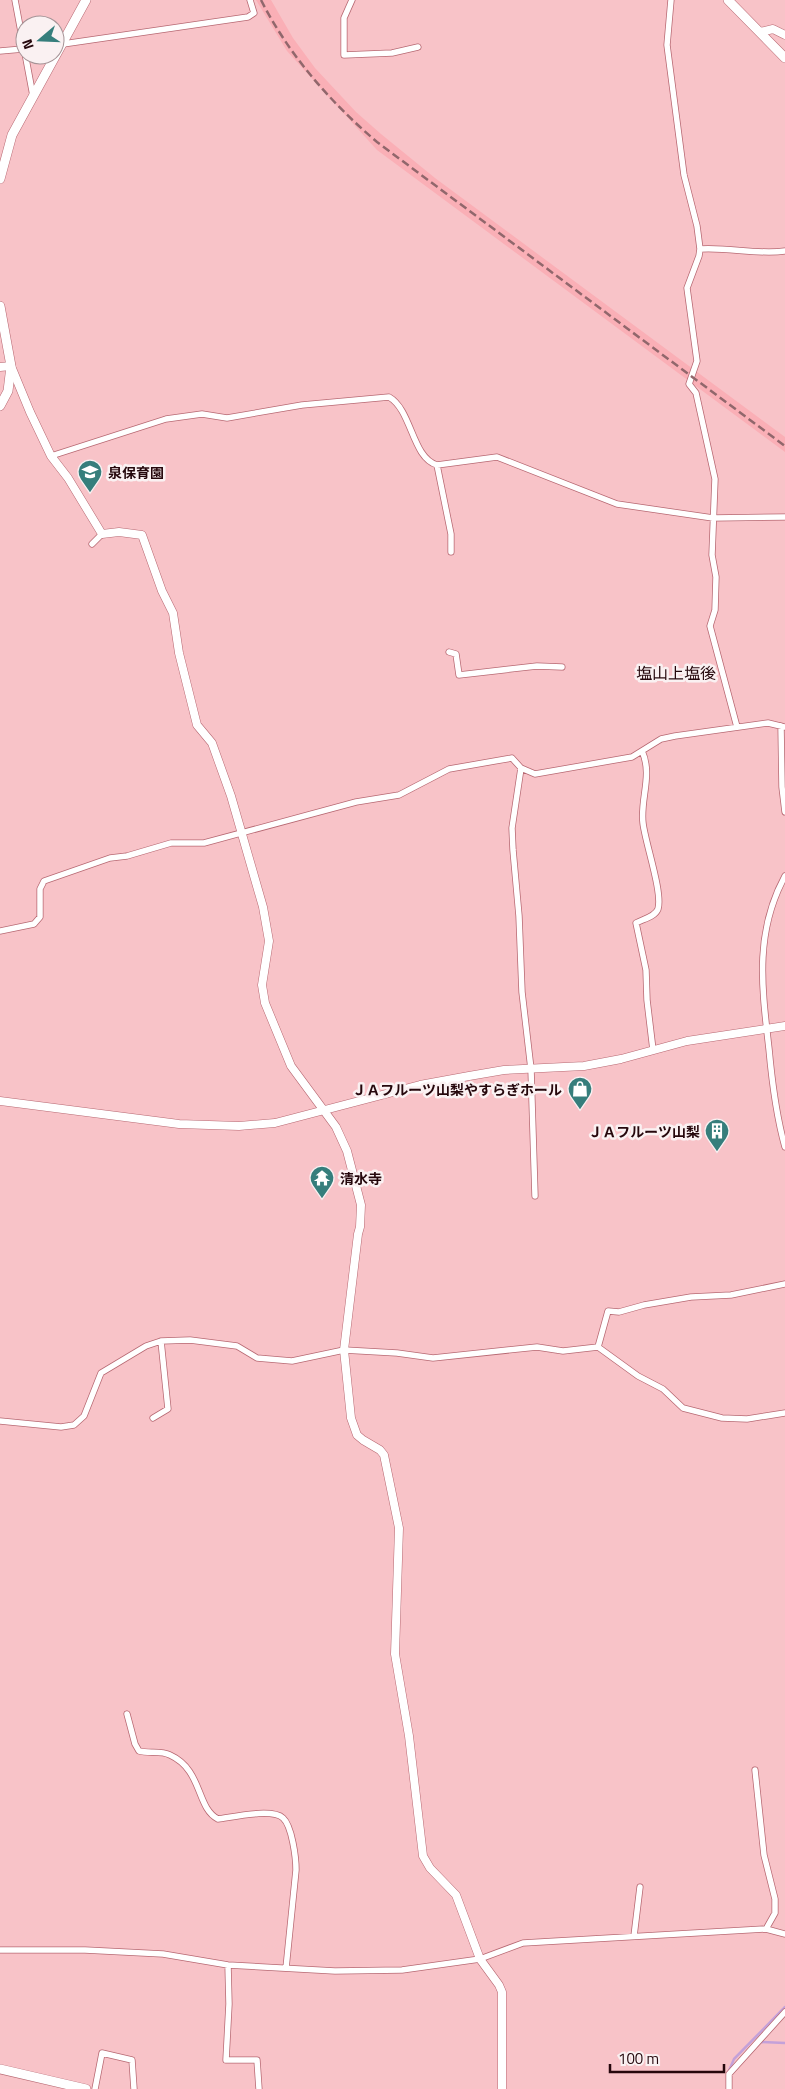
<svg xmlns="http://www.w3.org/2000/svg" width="785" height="2089" font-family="'Titillium Web','Noto Sans JP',sans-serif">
<rect width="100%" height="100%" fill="#f8c3c8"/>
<path fill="#faafb6" d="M256 0H271L293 38 315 68 356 112 381 134 435 178 785 437V452L377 150 287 51Z"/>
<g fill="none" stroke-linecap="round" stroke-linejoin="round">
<path stroke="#c4a1d9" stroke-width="2.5" d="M759 2042 785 2043
M728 2073 734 2059 785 2007"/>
<defs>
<path id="minor" d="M15 0 33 96
M352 0 344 18V55L392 53 418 47
M671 0 667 45 684 175 697 226 700 249 699 256 687 288 697 361 689 384 696 393 715 479 712 555 716 577 715 610 710 626 737 727
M63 44 248 17 254 13 250 0
M0 51 23 49
M700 249C729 247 758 255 785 251
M51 456 166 419 202 414 227 418 302 405 389 397C412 410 412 458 437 465L497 457 617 504 713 518 785 517
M437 465 451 534V552
M92 544 102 534
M449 652 456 654 459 675 537 666 562 667
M781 726 782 787 785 812
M642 751C653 775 640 799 643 823 645 842 663 893 658 909 655 917 643 919 636 923L646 970 647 1000 653 1050
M521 768 512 828 513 850 519 916 522 992 531 1069 535 1196
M785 876C754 933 762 988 769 1049 772 1082 776 1115 785 1147
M0 931 34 924 40 917V889L44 881 110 858 127 856 171 843H204L356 802 399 795 449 769 512 758 521 768 535 774 632 757 661 739 675 736 768 723 785 727
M598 1347 608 1311 619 1312 644 1305 691 1297 731 1295 785 1284
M153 1418 168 1409 161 1341
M0 1421 61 1427 74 1425 84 1416 101 1373 146 1346 161 1341 190 1340 237 1346 257 1358 292 1361 344 1350 397 1353 433 1358 537 1347 563 1351 598 1347 638 1376 663 1389 683 1408 722 1418 747 1419 785 1413
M127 1714 135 1744 139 1751C149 1754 160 1750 170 1755 203 1770 196 1808 218 1819 233 1817 272 1808 283 1818 292 1826 296 1858 296 1870L286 1968
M755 1770 764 1855 775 1899V1913L766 1929
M634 1936 640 1887
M0 1950H85L163 1954 228 1965 335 1971 402 1970 480 1959 523 1943 766 1929 785 1934
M228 1965 229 2004 226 2060H257L259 2089
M95 2089 102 2053 132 2060 134 2089
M729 2089V2074L785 2012"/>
<path id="tertiary" d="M760 32 773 29 785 35
M0 367 11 366 30 412 51 456 68 478 102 534 119 532 142 535 162 591 173 613 179 653 197 725 212 743 231 796 263 907 269 941 262 985 265 1003 291 1066 336 1127 347 1151 361 1205 360 1227 358 1234 344 1350 351 1418 357 1435 363 1440 380 1450 384 1455 399 1528 395 1654 409 1736 423 1856 430 1868 456 1895 480 1959 499 1985 502 1992V2089
M0 1101 179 1124 239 1126 275 1123 420 1085 469 1076 504 1070 584 1066 621 1059 687 1041 785 1026"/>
<path id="secondary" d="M728 0 785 58
M0 2069 86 2089"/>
<path id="primary" d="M0 179 12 135 86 0
M0 306 11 366 8 391 0 406"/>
</defs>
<use href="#minor" stroke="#b76872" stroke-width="7"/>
<use href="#tertiary" stroke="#b76872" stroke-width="9"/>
<use href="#secondary" stroke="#b76872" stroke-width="10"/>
<use href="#primary" stroke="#b76872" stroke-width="10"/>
<use href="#minor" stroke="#fff" stroke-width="5.5"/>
<use href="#tertiary" stroke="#fff" stroke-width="8"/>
<use href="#secondary" stroke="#fff" stroke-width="9"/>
<use href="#primary" stroke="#fff" stroke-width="9"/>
<path stroke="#91676c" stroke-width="2.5" stroke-dasharray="8 4" stroke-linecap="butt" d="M261 0C289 55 330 102 377 142L785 446"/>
</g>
<defs>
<symbol id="school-pin" viewBox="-11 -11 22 30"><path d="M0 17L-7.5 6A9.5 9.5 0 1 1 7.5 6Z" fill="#367e7c" stroke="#faf1f2"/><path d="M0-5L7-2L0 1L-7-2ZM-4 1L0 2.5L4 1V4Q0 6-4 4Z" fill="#fff"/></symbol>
<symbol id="shop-pin" viewBox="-11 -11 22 30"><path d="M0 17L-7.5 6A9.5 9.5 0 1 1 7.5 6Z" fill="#367e7c" stroke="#faf1f2"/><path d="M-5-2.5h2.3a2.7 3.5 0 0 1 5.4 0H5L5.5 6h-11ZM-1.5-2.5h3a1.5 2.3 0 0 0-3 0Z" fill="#fff"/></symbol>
<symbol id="building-pin" viewBox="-11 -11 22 30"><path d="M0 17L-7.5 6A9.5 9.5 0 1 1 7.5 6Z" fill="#367e7c" stroke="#faf1f2"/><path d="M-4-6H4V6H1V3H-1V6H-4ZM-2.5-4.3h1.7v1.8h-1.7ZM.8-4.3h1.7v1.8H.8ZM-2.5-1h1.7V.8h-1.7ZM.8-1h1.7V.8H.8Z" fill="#fff"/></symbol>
<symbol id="temple-pin" viewBox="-11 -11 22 30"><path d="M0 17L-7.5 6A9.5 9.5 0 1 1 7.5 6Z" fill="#367e7c" stroke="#faf1f2"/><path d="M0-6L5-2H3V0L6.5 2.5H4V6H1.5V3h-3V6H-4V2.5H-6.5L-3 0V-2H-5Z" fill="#fff"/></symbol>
</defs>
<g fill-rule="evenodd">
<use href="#school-pin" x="76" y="458" width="28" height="38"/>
<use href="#shop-pin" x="566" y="1075" width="28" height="38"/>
<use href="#building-pin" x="703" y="1117" width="28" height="38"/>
<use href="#temple-pin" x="308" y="1164" width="28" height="38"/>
</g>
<g text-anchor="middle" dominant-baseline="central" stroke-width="5" stroke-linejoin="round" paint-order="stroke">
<g font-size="14" font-weight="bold" fill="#25070c" stroke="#faf1f2" text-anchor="start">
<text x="108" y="472">泉保育園</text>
<text x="562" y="1089" text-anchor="end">ＪＡフルーツ山梨やすらぎホール</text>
<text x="700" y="1131" text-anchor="end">ＪＡフルーツ山梨</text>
<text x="340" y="1178">清水寺</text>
</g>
<g font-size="16" fill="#25070c" stroke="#faf1f2">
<text x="676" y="673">塩山上塩後</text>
</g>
</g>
<g transform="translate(40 40) rotate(251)"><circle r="24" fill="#faf1f2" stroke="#a59396"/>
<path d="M0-4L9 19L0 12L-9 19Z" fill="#367e7c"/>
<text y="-8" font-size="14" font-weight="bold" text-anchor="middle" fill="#25070c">N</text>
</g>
<path d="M610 2064v8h114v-8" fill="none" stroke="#25070c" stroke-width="2.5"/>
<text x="618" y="2064" font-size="15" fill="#25070c" stroke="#faf1f2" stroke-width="4" paint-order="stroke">100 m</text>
</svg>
